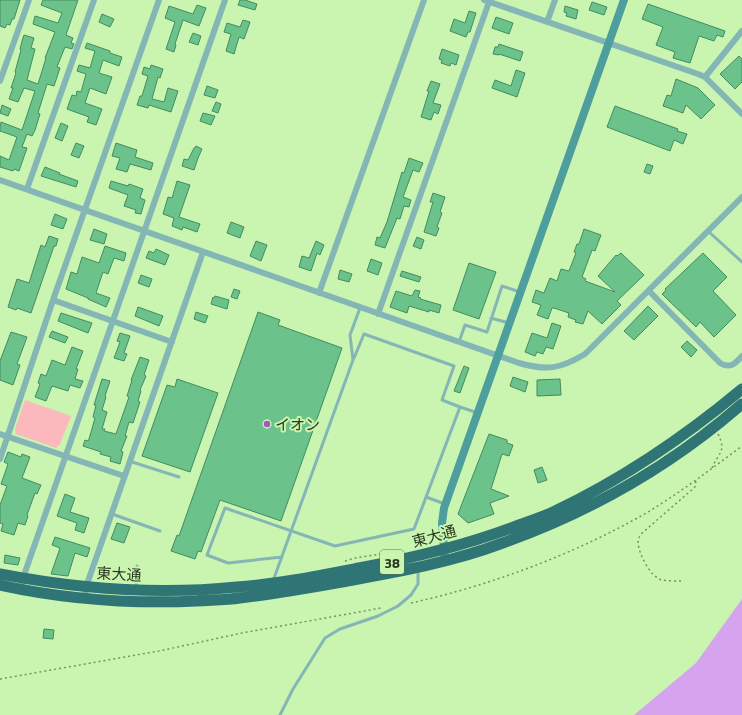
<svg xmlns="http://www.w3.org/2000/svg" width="742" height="715" font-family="'Titillium Web','Noto Sans JP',sans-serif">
<rect width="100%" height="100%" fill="#c9f5b0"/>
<path fill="#fbb9bd" d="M25 400 71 416 60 444 56 448 16 434 15 429Z"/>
<path fill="#d6a4ee" d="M742 599V715H634L696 663Z"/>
<path fill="#6cc28b" stroke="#428c5f" d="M0 0H20L14 19H12L10 25 7 24 5 28 0 26Z
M43 0H78L66 35 73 38 71 43 74 44 72 49 65 47 57 67 60 68 54 86 47 84 38 113 40 114 35 130 32 136 27 134 22 147 27 148 19 171 14 169 13 171 0 167V156L9 160 17 137 0 131V127L1 122 22 130 35 91 24 88 18 102 9 99 13 88H11L16 73 15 72 21 50 20 49 22 41 24 35 34 38 31 48 35 49 27 80 38 84 46 58H45L55 32 33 24 35 16 58 23 62 13 41 5Z
M240 0H245L257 4 255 10 238 5Z
M592 2 607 7 604 15 589 10Z
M648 4 725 31 723 37 717 35 714 41 699 36 690 63 673 58 675 52 656 45 663 27 642 19Z
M197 5 206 8 199 26 183 20 175 44 176 45 174 52 166 49 175 22 165 18 169 6 193 14Z
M565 6 578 10 576 19 566 16 567 13 564 12Z
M469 11 476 13 470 32H468L466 37 450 31 454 19 465 23Z
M102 14 114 19 110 27 99 22Z
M496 17 513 23 509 34 492 28Z
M243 20 250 22 244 39 239 37 234 54 226 51 231 34 224 32 227 23 240 27Z
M193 33 201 36 198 45 189 42Z
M87 43 110 51V53L122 57 119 66 103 60 99 73 112 77 106 94 90 88 85 103 102 109 96 125 87 122 89 117 67 109 72 95 76 96 77 91 81 92 86 74 77 71 79 65 90 68 95 51 85 48Z
M499 44 523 52 520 61 499 54V55L493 54 495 47H498Z
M442 49 459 55 456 65 451 63 450 66 441 63 442 60 439 59Z
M739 56 742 59V82L735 89 720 74Z
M151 65 163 69 160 78 158 77 152 99 164 102 168 88 178 91 171 112 149 105 148 108 137 105 140 96H142L148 76 142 74 144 67 150 69Z
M516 70 525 73 517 97 492 88 495 80 511 86Z
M676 79 698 88 715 105 701 119 686 105 683 113 663 106 667 95 671 96Z
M431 81 440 84 433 103 441 105 438 114 434 112 431 120 421 117 429 91H427Z
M207 86 218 90 215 98 204 95Z
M216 102 221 104 218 113 212 111Z
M2 105 11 109 8 116 0 113Z
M615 106 678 129 677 131 687 134 683 144 674 140 670 151 607 127Z
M203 113 215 116 211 125 200 121Z
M61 123 68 126 62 141 55 138Z
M76 143 84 146 79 158 71 155Z
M116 143 137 150 135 157 153 163 151 170 130 164 127 172 116 169 120 158 112 156Z
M196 146 202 149 198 158 194 170 182 166 184 159 188 160 194 148H195Z
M409 158 423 163 419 172 413 170 403 197 411 200 409 207 404 206 400 219 397 218 385 248 375 245 377 237 380 238 387 222 402 172 404 173Z
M647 164 653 166 650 174 644 172Z
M45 167 60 173 59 174 78 181 76 187 41 176Z
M111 181 128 186 129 184 143 189 140 198 145 200 141 214 135 213 136 210 124 206 128 195 109 188Z
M177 181 190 185 179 217 200 224 197 232 183 227 182 230 172 226 174 218 163 214 168 197 172 198Z
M433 193 445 197 440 212 442 213 437 227 439 228 436 236 424 232 433 202H430Z
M55 214 67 219 63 229 51 225Z
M231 222 244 227 240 238 227 233Z
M94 229 107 234 104 244 90 240Z
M584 229 601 235 595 251 592 250 582 277 586 279 585 281 615 292 598 276 616 255 617 256 621 253 644 275 617 301 621 305 602 324 588 311 583 324 575 322 576 320 568 317 569 313 554 308H552L548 319 537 315 541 305 532 302 536 290 544 293 550 278 557 281 561 269 569 271 576 253 574 252 577 244H579Z
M49 236 58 239 56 246H54L31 313 17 308 16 310 8 307 17 279 29 283 41 245 45 247Z
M417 237 424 240 421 249 413 246Z
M256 241 267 245 261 261 250 256Z
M316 241 324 245 320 255 317 253 311 271 299 267 302 256 309 258Z
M105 246 126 253 124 261 114 258 108 274 103 272 96 293 110 298 106 307 88 299V298L66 289 71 272 77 274 82 257 99 263Z
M156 249 169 255 165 265 146 258 149 251 154 253Z
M703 253 727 277 713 291 736 315 714 337 700 322 696 327 662 294 666 290 665 289Z
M371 259 382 263 378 275 367 271Z
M469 263 496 272 479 319 453 310Z
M340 270 352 274 349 282 338 279Z
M402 271 421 277 419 282 400 276Z
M141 275 152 279 149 287 138 283Z
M234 289 240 291 237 299 231 297Z
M415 290 420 291 418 297 421 298 420 299 441 305 439 313 429 310V312L409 306 407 313 390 307 396 291 412 296Z
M215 296 229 300 227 309 211 304 213 297 214 298Z
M648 306 658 316 634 340 624 331Z
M138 307 163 316 159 326 135 316Z
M196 312 208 316 205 323 194 319Z
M258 312 280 320 278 325 342 348 281 521 220 500 201 552 198 551 195 559 171 551 177 535 179 536Z
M61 313 92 323 88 333 58 321Z
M552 323 561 326 553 349 546 347 543 354 537 352 535 356 525 352 532 333 547 338Z
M52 331 68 337 65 343 49 337Z
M11 332 27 337 17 364 20 365 13 385 0 380V361Z
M120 333 130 336 124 353 127 354 124 361 114 358 120 342 117 341Z
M687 341 697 350 691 357 681 347Z
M72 347 83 351 76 369H78L75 379 83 381 80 388 70 385 68 391 52 386 46 401 35 397 40 384 38 383 41 374 46 376 52 360 65 365Z
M140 357 149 360 144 375 146 376 140 390 141 391 138 401 140 402 133 423 129 422 125 436H127L121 451 123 452 120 464 110 461 111 457 100 454 101 452 83 446 85 440 88 441 89 439 95 418 93 417 96 405H94L102 379 110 381 105 396 106 397 102 410 107 412 102 429H105L104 431 116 434 129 397 127 396 132 380H131Z
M464 366 469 368 460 393 454 391Z
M513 377 528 382 525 392 510 386Z
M177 379 218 393 190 472 142 456 167 385 175 387Z
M560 379 561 395 537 396V380Z
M489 434 507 440V443L513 445 509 456 502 454 491 489 509 496 490 503 494 514 468 523 458 514Z
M8 452 21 457 22 454 30 457 22 478 41 485 37 494 35 493 27 515 28 516 25 525 18 523 14 535 1 531 3 524 0 523V505L7 486 1 484 8 464 4 462Z
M542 467 547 480 538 483 534 470Z
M65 494 75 498 70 512 89 518 84 533 75 530 77 523 57 516Z
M117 523 130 527 124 543 111 539Z
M55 537 90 548 87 557 75 553 68 576 51 574 60 548 52 545Z
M5 555 20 558 18 565 4 563Z
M44 629 54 630 53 639 43 638Z"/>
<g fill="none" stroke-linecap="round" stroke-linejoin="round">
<path stroke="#749262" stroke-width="1.5" stroke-dasharray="2 3" stroke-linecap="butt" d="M712 468C718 453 727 452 718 434
M428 543 431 539 436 538
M345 561 355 558 381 554
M681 581C675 581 668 581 662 580 650 577 639 554 638 543 638 540 639 537 641 534L695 487 696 480
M411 603C492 585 575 554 648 512 681 492 711 469 742 446
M0 679 159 651 242 633 381 608"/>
<path stroke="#84b6b5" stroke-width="3" d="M708 231 742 262
M491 318 509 323
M459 342 465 325 487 332 502 286 520 292
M354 358 364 334 454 366 442 400 460 407
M129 461 179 477
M426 497 445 504
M112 514 160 531
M282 557 228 563 207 555 225 508 335 546 414 529 460 407 478 413
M273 581 353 360 350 335 360 308
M136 588 137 566
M280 715 293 689 325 638 340 629 378 616 398 606 411 595 418 584V569"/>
<path stroke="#84b6b5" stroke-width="6" d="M484 0 698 74 705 77 742 114
M547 22 555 0
M705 77 742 31
M0 81 29 0
M0 180 519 363C547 371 560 369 585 354L742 197
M27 189 94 0
M649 291 720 363C730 369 735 364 742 356
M319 293 424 0
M53 300 172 342
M378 314 489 2
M0 434 124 476
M0 459 53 300 159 0
M21 589 23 578 225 0
M85 598 86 587 203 252"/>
<path stroke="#4d9e9d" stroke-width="8" d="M445 561 442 523 444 508 624 0"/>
<path stroke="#2f7575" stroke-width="11" d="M0 574C78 589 158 595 237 587 278 584 318 576 359 568 413 558 467 545 519 525 530 521 542 517 553 512 623 479 682 439 742 389
M0 585C64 599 131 604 197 601 211 600 226 600 240 598 275 594 308 588 342 582 395 572 449 563 500 544 588 513 671 466 742 404"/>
</g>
<circle fill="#a556c7" stroke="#c9f5b0" stroke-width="1.5" cx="267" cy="424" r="4"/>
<g text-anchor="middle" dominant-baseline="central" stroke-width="4" stroke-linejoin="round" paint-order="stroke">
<rect fill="#c9f5b0" stroke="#59724a" stroke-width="1" x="380" y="550" width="24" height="24" rx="3"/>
<g font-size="14" font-weight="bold" fill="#293a1e">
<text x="392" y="562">38</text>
</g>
<g font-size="15" fill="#293a1e" stroke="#c9f5b0" text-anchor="start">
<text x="275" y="424">イオン</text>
</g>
<g font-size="15" fill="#293a1e" stroke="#c9f5b0">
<text transform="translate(434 536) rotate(-15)">東大通</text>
<text transform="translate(119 574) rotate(3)">東大通</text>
</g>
</g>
</svg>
